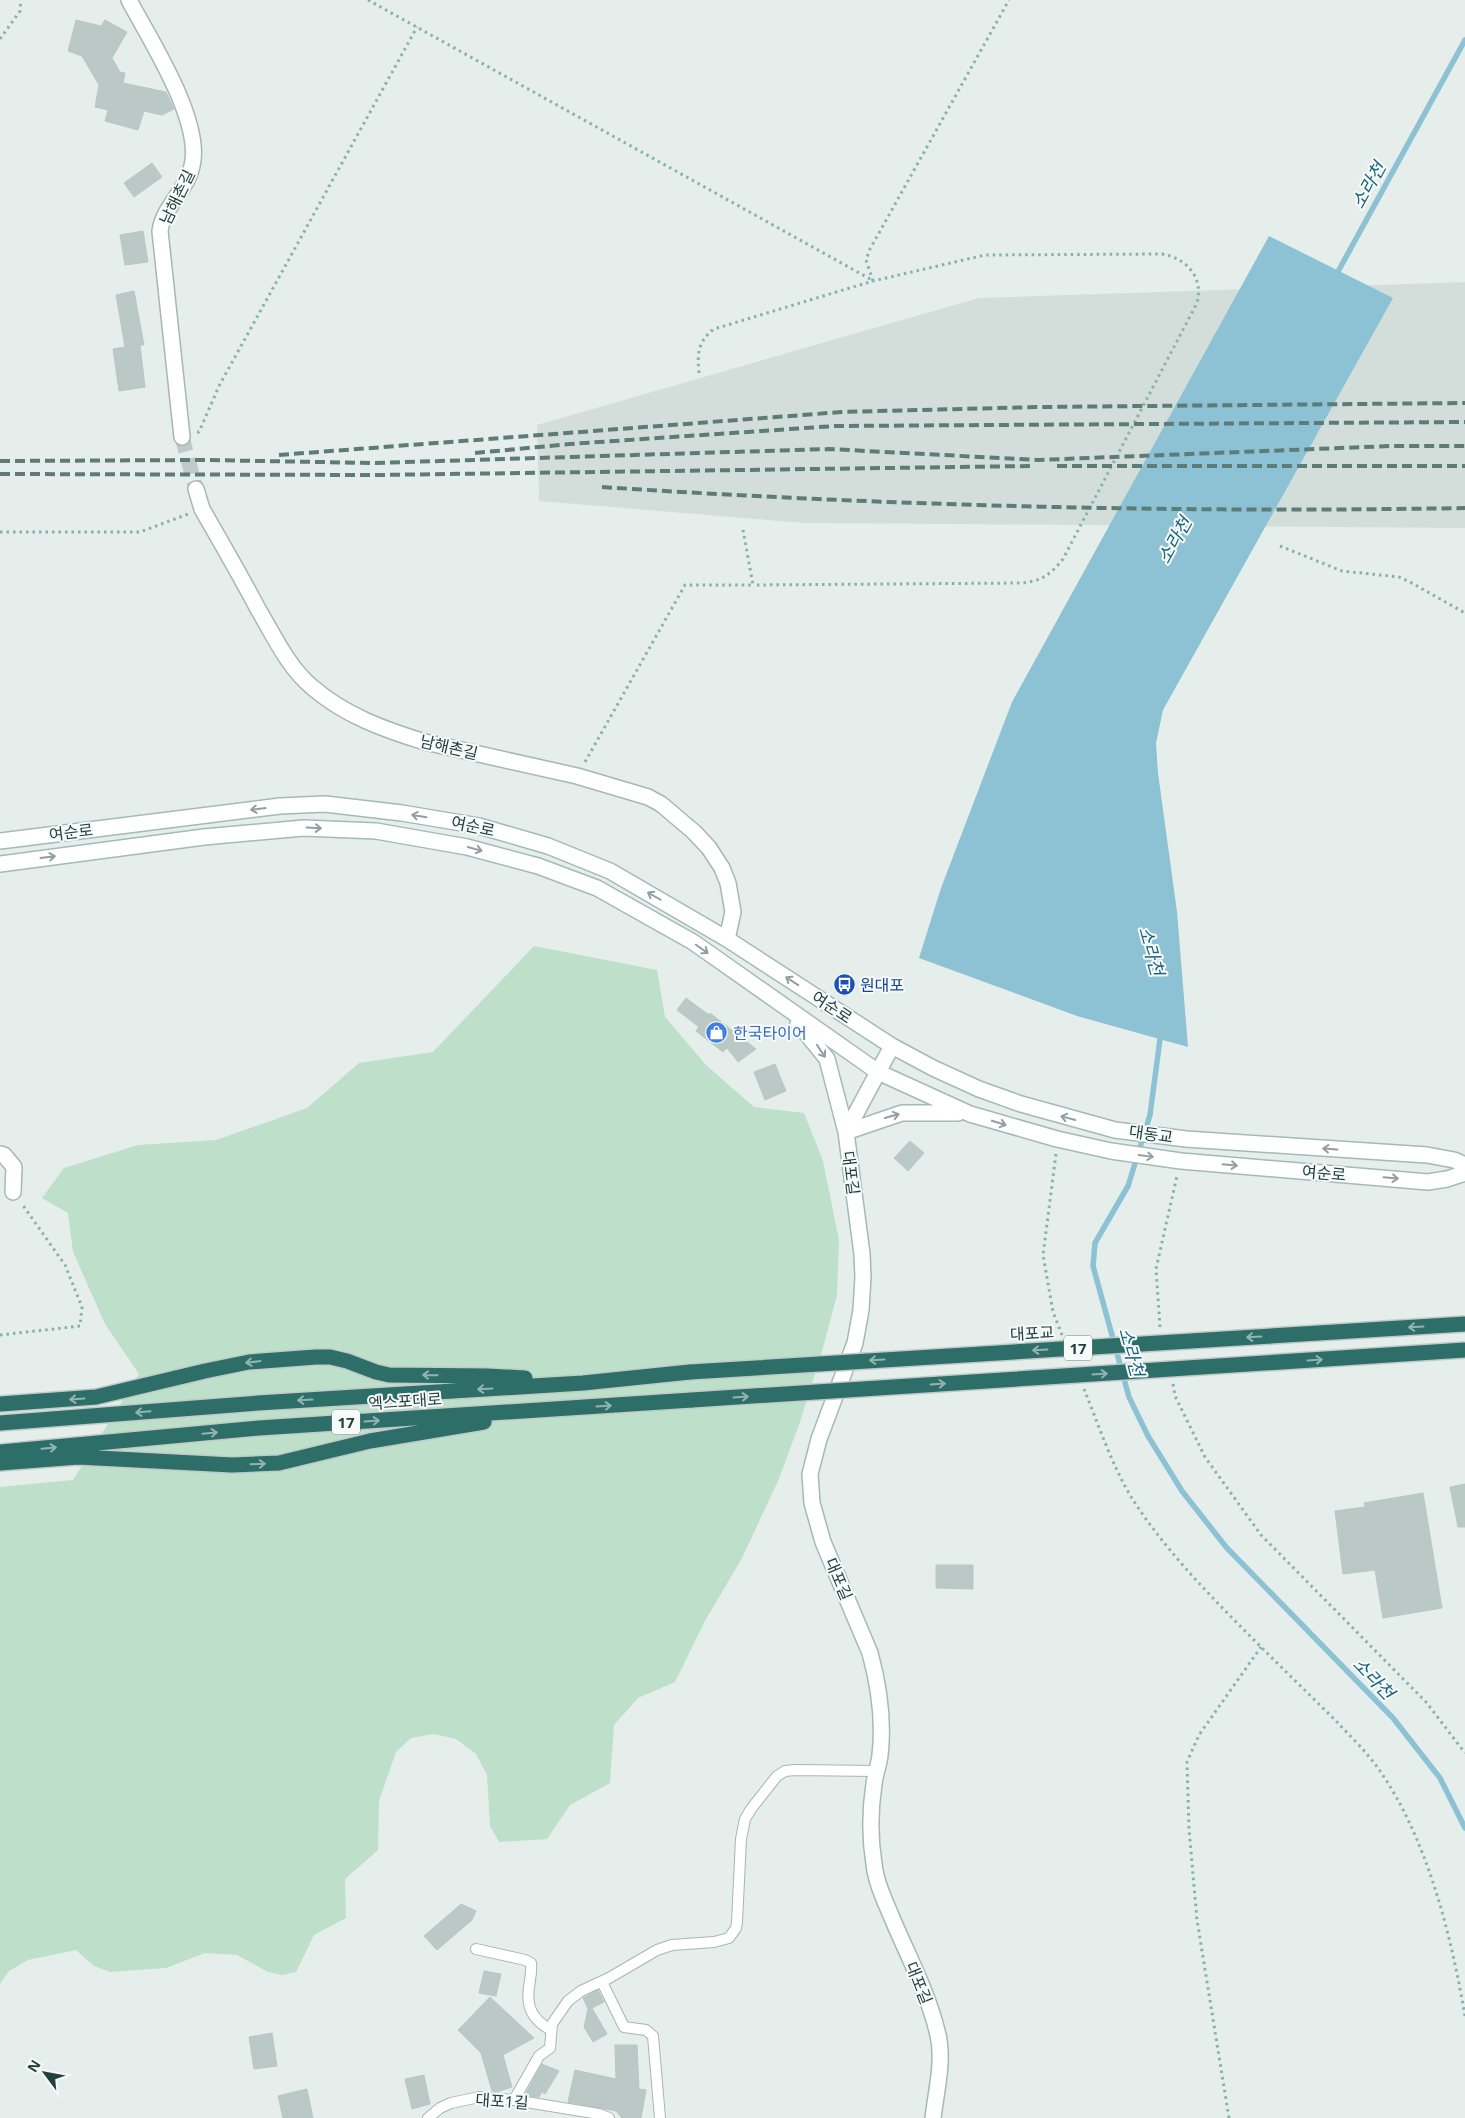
<svg xmlns="http://www.w3.org/2000/svg" width="1465" height="2118" font-family="'Open Sans','Noto Sans KR',sans-serif">
<rect width="100%" height="100%" fill="#e5eeeb"/>
<path fill="#d3deda" d="M1465 282V528L804 523 539 501 537 425 979 298Z"/>
<path fill="#bee0ca" d="M534 946 657 970 665 1017 707 1066 754 1107 804 1113 823 1161 839 1240 837 1295 821 1355 800 1422 778 1481 742 1558 705 1621 675 1682 638 1698 614 1725 610 1783 570 1805 547 1839 499 1842 490 1826 487 1775 476 1754 456 1739 434 1734 411 1738 396 1752 379 1801 378 1850 345 1879 346 1918 314 1935 296 1972 282 1975 268 1972 237 1955 205 1953 166 1968 110 1972 94 1966 76 1950 28 1960 9 1971 0 1984V1487L73 1480 139 1374 105 1324 73 1252 68 1213 42 1198 64 1168 138 1145 216 1140 307 1108 359 1063 433 1052Z"/>
<path fill="#8dc1d4" d="M1269 236 1393 298 1163 710 1156 743 1158 773 1177 912 1188 1047 1077 1016 919 958 941 888 1012 702Z"/>
<g fill="none" stroke-linecap="round" stroke-linejoin="round">
<path stroke="#8dc1d4" stroke-width="5.5" d="M1335 277 1465 40
M1159 1033 1160 1039 1150 1115 1128 1186 1095 1243 1093 1266 1129 1397 1148 1436 1182 1491 1226 1547 1393 1718 1440 1778 1465 1828"/>
</g>
<path fill="#bac9c5" stroke="#b7c8c3" d="M76 20 101 26 105 20 127 32 112 58 120 72 125 73 123 83 166 92 174 109 162 115 144 111 138 130 105 121 108 110 95 107 99 85 82 56 68 51Z
M152 163 162 177 134 197 124 183Z
M143 231 148 262 125 265 120 235Z
M134 291 144 345H140L145 387 119 391 113 349 125 347 116 295Z
M686 998 709 1015 710 1013 756 1049 738 1062 727 1048 723 1052 696 1031 699 1027 677 1010Z
M775 1064 786 1091 765 1100 754 1072Z
M910 1141 924 1153 908 1171 894 1158Z
M1465 1484V1527H1458L1450 1487Z
M1423 1493 1442 1608 1383 1618 1375 1570 1343 1574 1335 1511 1365 1507 1364 1503Z
M936 1565H973V1589L936 1588Z
M461 1904 476 1911 472 1920 437 1950 424 1936Z
M484 1971 501 1974 496 1996 479 1993Z
M598 1990 604 2002 592 2008 607 2034 593 2042 584 2027 588 2009 583 1998Z
M490 1997 534 2038 503 2055 512 2087 497 2092 492 2091 481 2053 458 2030Z
M272 2033 277 2066 254 2069 249 2037Z
M615 2045H637L639 2089 646 2090 641 2118H622L616 2111 568 2102 575 2070 616 2079Z
M542 2064 559 2071 545 2094 542 2092 539 2097 530 2096 526 2093Z
M424 2075 430 2104 412 2109 405 2079Z
M307 2089 313 2118H283L278 2096Z"/>
<g fill="none" stroke-linecap="round" stroke-linejoin="round">
<path stroke="#becbc8" stroke-width="15" stroke-dasharray="15 8" stroke-linecap="butt" d="M182 437 196 489"/>
<defs>
<path id="lane" d="M476 1949 525 1960 531 1963C532 1971 530 1979 529 1987 526 2008 533 2020 551 2030
M602 1982 624 2027 646 2030 653 2036 660 2118
M514 2100 539 2056 550 2048 552 2024 568 2001 581 1991 609 1978 657 1950 672 1945 714 1942 729 1938 736 1928 737 1922 741 1839 745 1819 751 1809 777 1776 785 1771 795 1770 876 1771
M428 2118 440 2108 451 2103 479 2097 514 2100 599 2114 609 2118"/>
<path id="street" d="M129 0C150 40 203 121 192 166 187 190 163 207 160 231L182 437
M196 489 202 509C221 542 240 575 258 609 274 636 288 667 312 687 344 715 385 730 425 742L577 776 648 797 661 804 694 832 709 848 722 868 728 883 733 912 727 939
M0 1154 4 1155 14 1167 13 1192"/>
<path id="secondary" d="M0 841 280 806 325 804 402 813 479 826 548 846 610 871 727 939 892 1046 933 1068 979 1089 1021 1104 1115 1130 1186 1139 1427 1155 1454 1160 1465 1165
M0 864 204 837 304 828 376 831 467 847 538 866 597 888 693 942 878 1072 970 1114 1057 1139 1111 1151 1181 1161 1428 1182 1447 1179 1465 1173
M798 1023 827 1059 846 1132 902 1113H958
M892 1046 846 1132 862 1254 863 1277 861 1310 855 1343 819 1439 810 1474 812 1503 823 1542 870 1653C879 1686 884 1721 880 1755 879 1765 875 1774 874 1784 870 1810 870 1839 874 1864 876 1883 885 1901 892 1918 908 1956 929 1995 938 2035 944 2061 936 2092 933 2118"/>
<path id="highway" d="M0 1404 96 1397 205 1371 249 1362 316 1357H330L347 1361 376 1372 389 1375 487 1376 525 1378
M0 1423 258 1403 583 1383 690 1372
M0 1452 259 1428 692 1400
M0 1463 78 1457 232 1465 279 1463 370 1441 484 1422"/>
</defs>
<use href="#lane" stroke="#a7b7b3" stroke-width="12"/>
<use href="#street" stroke="#a7b7b3" stroke-width="18"/>
<use href="#secondary" stroke="#a3bab5" stroke-width="18"/>
<use href="#highway" stroke="#c1cac8" stroke-width="18"/>
<path stroke="#85b2a9" stroke-width="3" stroke-dasharray="2.5 4" stroke-linecap="butt" d="M368 0 872 280
M0 39 20 11 21 0
M873 281 866 260 870 249 1009 0
M699 373C697 354 698 341 714 329L873 281 985 255 1162 254C1186 258 1204 277 1197 303L1063 559C1050 575 1042 581 1021 583L753 585
M197 432H199L219 386 417 27
M0 532H140L188 514
M1280 546 1342 571 1399 577 1410 582 1465 613
M585 762 685 585H753L743 530
M1056 1154 1043 1255 1053 1312 1062 1335
M1160 1327 1156 1269 1177 1176
M0 1335 80 1326 82 1307 65 1265 22 1204
M1173 1384 1175 1396 1205 1457 1261 1535 1426 1702 1465 1753
M1084 1389C1098 1424 1113 1468 1133 1500 1168 1554 1216 1602 1262 1648 1286 1672 1311 1696 1335 1720 1350 1736 1367 1752 1380 1771 1427 1839 1451 1934 1465 2016
M1229 2118 1197 1920 1189 1829 1187 1762 1199 1735 1261 1647"/>
<use href="#lane" stroke="#fff" stroke-width="10"/>
<use href="#street" stroke="#fff" stroke-width="15"/>
<use href="#secondary" stroke="#fff" stroke-width="15"/>
<use href="#highway" stroke="#2e6e68" stroke-width="15"/>
<path stroke="#5e7c77" stroke-width="4" stroke-dasharray="10 5" stroke-linecap="butt" d="M475 453 570 444 835 426 1465 422
M279 455 842 412 1039 407 1465 403
M0 461 204 460 375 463 829 449 1038 460 1391 446H1465
M1057 466H1465
M0 474 377 475 1032 466
M602 487C889 506 1177 513 1465 508"/>
<defs>
<path id="highway-bridge" d="M690 1372 1465 1324
M692 1400 1465 1350"/>
</defs>
<use href="#highway-bridge" stroke="#c1cac8" stroke-width="18" stroke-linecap="butt"/>
<use href="#highway-bridge" stroke="#2e6e68" stroke-width="15"/>
</g>
<defs><path id="oneway-shaft" d="M-6 0H5M1.5-3L5.5 0L1.5 3" fill="none" stroke-width="1.6" stroke-linecap="round" stroke-linejoin="round" transform="scale(1.25)"/></defs>
<g stroke="#91a09e">
<use href="#oneway-shaft" transform="translate(258 809) rotate(173)"/>
<use href="#oneway-shaft" transform="translate(419 816) rotate(-170)"/>
<use href="#oneway-shaft" transform="translate(314 828) rotate(3)"/>
<use href="#oneway-shaft" transform="translate(475 849) rotate(15)"/>
<use href="#oneway-shaft" transform="translate(48 857) rotate(-7)"/>
<use href="#oneway-shaft" transform="translate(654 896) rotate(-150)"/>
<use href="#oneway-shaft" transform="translate(702 949) rotate(35)"/>
<use href="#oneway-shaft" transform="translate(792 981) rotate(-147)"/>
<use href="#oneway-shaft" transform="translate(821 1051) rotate(56)"/>
<use href="#oneway-shaft" transform="translate(892 1116) rotate(-16)"/>
<use href="#oneway-shaft" transform="translate(1068 1118) rotate(-165)"/>
<use href="#oneway-shaft" transform="translate(999 1123) rotate(17)"/>
<use href="#oneway-shaft" transform="translate(1330 1149) rotate(-176)"/>
<use href="#oneway-shaft" transform="translate(1146 1156) rotate(8)"/>
<use href="#oneway-shaft" transform="translate(1230 1165) rotate(5)"/>
<use href="#oneway-shaft" transform="translate(1391 1178) rotate(5)"/>
</g>
<g stroke="#92b4b0">
<use href="#oneway-shaft" transform="translate(1416 1327) rotate(177)"/>
<use href="#oneway-shaft" transform="translate(1254 1337) rotate(177)"/>
<use href="#oneway-shaft" transform="translate(1040 1350) rotate(177)"/>
<use href="#oneway-shaft" transform="translate(877 1360) rotate(177)"/>
<use href="#oneway-shaft" transform="translate(1315 1360) rotate(-4)"/>
<use href="#oneway-shaft" transform="translate(253 1362) rotate(173)"/>
<use href="#oneway-shaft" transform="translate(1100 1374) rotate(-4)"/>
<use href="#oneway-shaft" transform="translate(430 1375) rotate(-179)"/>
<use href="#oneway-shaft" transform="translate(938 1384) rotate(-4)"/>
<use href="#oneway-shaft" transform="translate(485 1389) rotate(177)"/>
<use href="#oneway-shaft" transform="translate(741 1397) rotate(-4)"/>
<use href="#oneway-shaft" transform="translate(77 1399) rotate(176)"/>
<use href="#oneway-shaft" transform="translate(305 1400) rotate(177)"/>
<use href="#oneway-shaft" transform="translate(604 1406) rotate(-4)"/>
<use href="#oneway-shaft" transform="translate(143 1412) rotate(175)"/>
<use href="#oneway-shaft" transform="translate(372 1421) rotate(-4)"/>
<use href="#oneway-shaft" transform="translate(210 1433) rotate(-5)"/>
<use href="#oneway-shaft" transform="translate(49 1448) rotate(-5)"/>
<use href="#oneway-shaft" transform="translate(258 1464) rotate(-2)"/>
</g>
<defs>
<symbol id="bus-disc" viewBox="-11 -11 22 22"><circle r="9.5" fill="#1a4fb4" stroke="#f6faf9"/><path d="M-5-6H5V4H4V6H2V4H-2V6H-4V4H-5ZM-3.5-4V0h7V-4ZM-3.5 1.2v1.5H-2V1.2ZM2 1.2v1.5H3.5V1.2Z" fill="#fff"/></symbol>
<symbol id="shop-disc" viewBox="-11 -11 22 22"><circle r="9.5" fill="#3f7fe0" stroke="#f6faf9"/><path d="M-5-2.5h2.3a2.7 3.5 0 0 1 5.4 0H5L5.5 6h-11ZM-1.5-2.5h3a1.5 2.3 0 0 0-3 0Z" fill="#fff"/></symbol>
</defs>
<g fill-rule="evenodd">
<use href="#bus-disc" x="832" y="972" width="25" height="25"/>
<use href="#shop-disc" x="704" y="1020" width="25" height="25"/>
</g>
<g text-anchor="middle" dominant-baseline="central" stroke-width="4" stroke-linejoin="round" paint-order="stroke">
<g fill="#f6faf9" stroke="#627875" stroke-width="1">
<rect x="1064" y="1335.5" width="28" height="25" rx="4"/>
<rect x="332" y="1409.5" width="28" height="25" rx="4"/>
</g>
<g font-size="15" font-weight="bold" fill="#23413c">
<text x="1078" y="1348">17</text>
<text x="346" y="1422">17</text>
</g>
<g font-size="16" fill="#23413c" stroke="#f6faf9">
<text transform="translate(177 197) rotate(-64)">남해촌길</text>
<text transform="translate(449 747) rotate(13)">남해촌길</text>
<text transform="translate(473 826) rotate(12)">여순로</text>
<text transform="translate(71 832) rotate(-7)">여순로</text>
<text transform="translate(832 1007) rotate(33)">여순로</text>
<text transform="translate(1151 1134) rotate(8)">대동교</text>
<text transform="translate(851 1173) rotate(83)">대포길</text>
<text transform="translate(1324 1173) rotate(5)">여순로</text>
<text transform="translate(1032 1333) rotate(-3)">대포교</text>
<text transform="translate(405 1401) rotate(-4)">엑스포대로</text>
<text transform="translate(839 1579) rotate(67)">대포길</text>
<text transform="translate(919 1983) rotate(68)">대포길</text>
<text transform="translate(502 2101) rotate(4)">대포1길</text>
</g>
<g font-size="16" fill="#164399" stroke="#f6faf9" text-anchor="start">
<text x="860" y="985">원대포</text>
</g>
<g font-size="16" fill="#366cbe" stroke="#f6faf9" text-anchor="start">
<text x="733" y="1033">한국타이어</text>
</g>
<g font-size="18" font-style="italic" fill="#1b647f" stroke="#f6faf9">
<text transform="translate(1368 185) rotate(-61)">소라천</text>
<text transform="translate(1174 540) rotate(-61)">소라천</text>
<text transform="translate(1152 951) rotate(75)">소라천</text>
<text transform="translate(1132 1352) rotate(75)">소라천</text>
<text transform="translate(1374 1678) rotate(46)">소라천</text>
</g>
</g>
<g transform="translate(45 2073) rotate(302)" stroke="#f6faf9" stroke-width="4" paint-order="stroke">
<path d="M0-4L9 19L0 12L-9 19Z" fill="#23413c"/>
<text y="-8" font-size="14" font-weight="bold" text-anchor="middle" fill="#23413c">N</text>
</g>
</svg>
